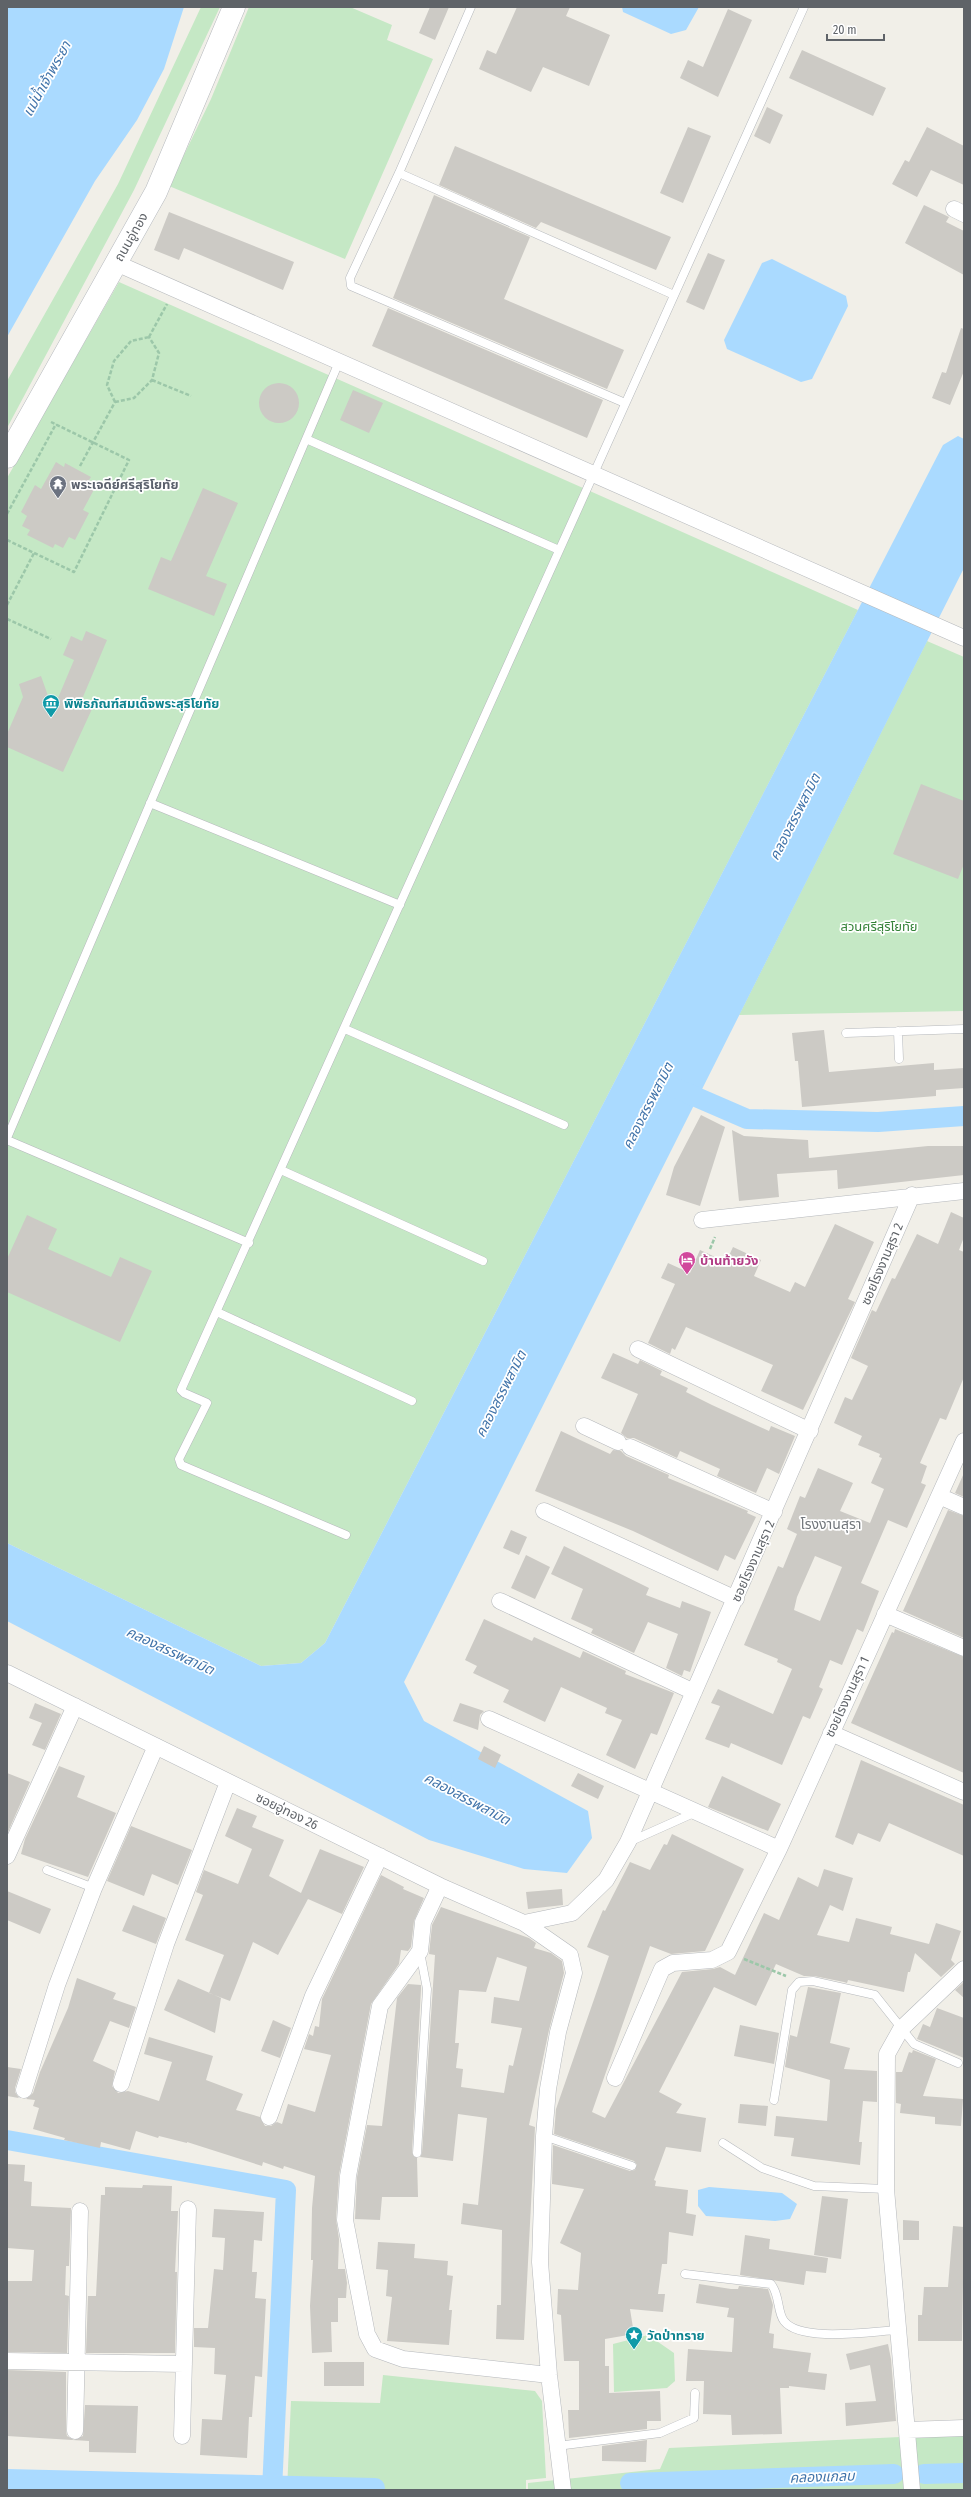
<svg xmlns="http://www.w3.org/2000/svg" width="971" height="2497" font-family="'Fira Sans Condensed','Noto Sans Thai',sans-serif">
<rect width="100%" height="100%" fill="#f1efe8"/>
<path fill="#c5e8c5" d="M201 7H220L134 190 7 428V381L118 184Z
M249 7H350L392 25 387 40 433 59 345 259 169 186 211 99Z
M119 282 858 610 325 1643 301 1663 261 1666 7 1543V478Z
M927 641 964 657V1011L739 1015Z
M648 2335 674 2353 675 2381 667 2388 614 2392 613 2344Z
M383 2375 535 2391 542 2401 546 2478 526 2480V2490H287L291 2401 380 2403Z
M964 2434V2490H528V2483L660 2469 669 2448Z"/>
<path fill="#aadaff" d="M7 7H184L164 69 137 120 95 181 7 337Z
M622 7H699L686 30 671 34 623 12Z
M772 259 846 296 848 306 812 379 801 382 727 349 724 340 762 263Z
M958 436 964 439V568L404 1682 424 1721 588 1811 592 1838 567 1873 524 1869 429 1840 7 1621V1543L261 1666 301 1663 325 1643 943 445Z
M709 2187 782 2193 797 2204 790 2219 775 2221 706 2216 698 2206V2190Z"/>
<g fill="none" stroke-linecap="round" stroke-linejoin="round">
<path stroke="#aadaff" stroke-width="20" d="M673 1087 747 1119 878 1122 964 1116
M7 2140 286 2190 272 2490
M924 2474 964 2473
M7 2479 375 2488
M630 2483 894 2474"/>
</g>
<path fill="#cccac5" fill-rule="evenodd" d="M430 7H449L435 40 419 33Z
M517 7H570L566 16 610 35 589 86 543 67 531 92 479 69 487 50 496 54Z
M728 9 752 20 718 97 680 78 688 60 703 67Z
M802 50 886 88 873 116 789 78Z
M767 107 783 115 770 144 754 136Z
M688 127 711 136 683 203 660 193Z
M927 127 964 146V185L931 170 917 197 892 184 905 160 909 162Z
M455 146 671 237 656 270 541 222 536 228 439 185Z
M434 195 530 237 504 299 624 350 607 389 393 298Z
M924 205 949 217 946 222 964 231V275L905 243Z
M169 212 294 262 283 290 184 248 179 260 154 250Z
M708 253 725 260 704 310 686 302Z
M388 308 603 400 587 438 372 346Z
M961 328 964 329V371L950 405 932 398 942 372 946 373Z
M259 403a20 20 0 1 1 40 0a20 20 0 1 1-40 0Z
M353 390 383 403 369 433 340 420Z
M56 462 64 467 65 463 91 477 89 480 97 484 83 510 89 513 75 540 69 537 63 548 55 544 53 548 27 535 30 530 22 526 27 516 21 512 35 485 41 489Z
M203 488 238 503 206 576 227 584 214 616 148 589 161 557 171 561Z
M86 631 107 640 80 704 92 709 63 772 7 747V734L23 697 19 684 41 676 53 710 74 660 63 655 71 636 82 641Z
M921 784 964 801V864L958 879 893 854Z
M824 1030 829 1072 934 1063V1070L964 1068V1088L936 1090V1096L802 1107 798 1061H795L792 1033Z
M701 1115 725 1127 700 1206 666 1195 674 1167Z
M732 1130 744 1136 808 1140 809 1158 928 1146H964V1175L838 1189 837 1170 777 1174 779 1197 739 1201Z
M951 1212 964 1218V1237L959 1250 964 1252V1377L946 1420 940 1418 920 1463 927 1466 921 1483 926 1485 907 1528 888 1520 861 1583 879 1591 863 1632 857 1629 842 1665 830 1660 819 1687 823 1689 810 1719 803 1716 782 1765 731 1743 729 1748 705 1739 720 1706 711 1703 718 1689 773 1714 792 1669 777 1662 778 1659 744 1645 778 1566 783 1568 797 1534 787 1529 800 1496 805 1498 818 1468 853 1483 840 1511 870 1523 884 1489 871 1483 882 1458 879 1457 880 1454 858 1445 862 1436 834 1423 845 1397 852 1400 868 1366 851 1358 872 1310 876 1312 892 1278 895 1279 917 1234 938 1244ZM815 1556 842 1567 820 1621 794 1610 797 1597Z
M27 1215 57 1229 48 1249 111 1277 120 1257 152 1271 120 1342 7 1292V1259Z
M835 1224 874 1242 848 1299 855 1302 803 1410 761 1391 773 1365 686 1327 675 1350 672 1348 670 1354 648 1343 675 1284 661 1278 668 1263 690 1273 700 1250 726 1262 733 1247 761 1260 754 1276 790 1292 795 1282 805 1287Z
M613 1353 638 1364 640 1360 662 1371 660 1375 688 1388 686 1392 712 1405 769 1431 771 1426 795 1436 779 1474 767 1468 756 1493 717 1476 720 1469 680 1451 677 1458 634 1438H627L621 1433 638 1394 601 1378Z
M561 1431 610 1454 613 1450 621 1451 626 1456 669 1475 668 1478 748 1511 747 1513 756 1517 735 1560 725 1555 718 1571 633 1531 535 1491Z
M964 1473V1497L955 1493Z
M948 1510 964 1516V1638L903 1611Z
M511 1530 527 1537 519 1555 503 1548Z
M564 1546 649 1588 646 1595 680 1608 682 1601 711 1612 690 1672 684 1670 682 1676 666 1668 678 1634 648 1622 634 1653 591 1633 593 1629 571 1619 583 1589 551 1574Z
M526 1555 550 1567 535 1599 511 1588Z
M484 1619 532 1641 534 1637 580 1658 583 1651 626 1671 625 1674 674 1693 657 1735 651 1733 635 1769 606 1755 622 1720 605 1713 607 1708 561 1687 545 1722 503 1702 509 1690 473 1673 477 1666 465 1660Z
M895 1629 964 1657V1773L851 1723 892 1632 894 1633Z
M35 1703 61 1714 45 1750 32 1745 42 1723 29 1718Z
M460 1703 484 1711 480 1715 478 1730 453 1721Z
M484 1746 501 1755 495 1768 478 1759Z
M861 1760 964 1805V1856L889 1823 880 1842 858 1833 853 1845 835 1837Z
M59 1766 85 1776 77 1797 116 1813 88 1877 21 1854 25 1839Z
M7 1773 30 1782 8 1832H7Z
M578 1773 604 1786 598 1799 571 1786Z
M722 1776 781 1804 768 1831 708 1807Z
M237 1808 257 1816 252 1827 284 1840 269 1876 301 1893 320 1849 364 1867 342 1914 308 1899 278 1955 253 1942 230 2001 209 1993 224 1955 185 1940 203 1895 196 1892 204 1870 238 1884 252 1849 225 1836Z
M131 1826 192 1850 178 1885 152 1874 144 1896 107 1881Z
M672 1834 744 1869 705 1951 671 1954 650 1946 592 2112 605 2118 682 1972 713 1969 720 1967 735 1975 764 1913 779 1920 798 1877 818 1887 824 1869 853 1878 843 1911 830 1905 817 1935 849 1942 856 1918 892 1927 890 1934 929 1944 936 1923 961 1931 951 1960 955 1964 941 1977 915 1953 910 1972H908L904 1992 848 1980 847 1983 844 1982 814 1976H804L776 1964 756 2006 714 1987 659 2092 682 2104 676 2113 706 2118 701 2152 666 2147 654 2180 656 2181 655 2186 688 2190 686 2213 696 2215 693 2236 669 2232 667 2264H662L658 2294H665L663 2312 630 2309 634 2334 605 2339V2366H609V2393L660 2391 661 2421H647V2429L569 2438 568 2410H579V2361H564L561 2315 557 2314 558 2289 578 2290 581 2253 560 2243 584 2189 552 2184 553 2145 630 2171 635 2170 637 2165 634 2161 554 2134 556 2109 609 1956 587 1947 603 1910 605 1911 630 1862 650 1870 664 1844 667 1845Z
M381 1875 404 1887 403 1889 424 1898 414 1921 411 1947 408 1951 401 1950 399 1964 371 2004 339 2175 336 2219 339 2239 338 2269H345L347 2283 346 2298H338V2322H331L332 2352 312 2353 310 2306 313 2260H311L312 2208 315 2176 284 2166 283 2169 263 2162 262 2166 187 2142V2143L159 2136 158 2138 136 2131 130 2150 101 2142 100 2148 64 2140 65 2138 33 2129 39 2108 33 2106 35 2100 26 2099 33 2093 40 2072 68 2008 77 1978 116 1993 113 1999 136 2007 129 2028 110 2021 93 2061 115 2071 112 2086 118 2093 128 2091 159 2101 172 2062 144 2054 149 2037 213 2056 206 2080 243 2094 236 2110 260 2117 265 2126H271L277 2122 282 2124 288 2104 315 2112 331 2055 304 2049 309 2034 313 2036 315 2026 319 2027 322 1999Z
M562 1889 563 1905 528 1909 526 1892Z
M7 1891 51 1909 40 1934 7 1920Z
M133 1905 166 1918 156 1944 122 1931Z
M441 1907 529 1938 536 1943 534 1948 551 1953 562 1961 564 1973 549 2030 529 2125 535 2127 524 2340 496 2339 497 2305H501L502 2230 461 2224 463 2203 478 2205 487 2118 458 2114 453 2161 420 2157 422 2153 435 1955 429 1954 432 1925ZM497 1957 527 1967 519 2001 494 1997 491 2023 522 2028 513 2066 509 2065 504 2093 461 2087 463 2069 456 2068 459 2043H455L459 1990 486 1992Z
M178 1979 221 1998 215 2033 164 2010Z
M964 1982V1998L955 1990Z
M408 1984 421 1985V1989L412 2153 417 2158 418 2197H382L380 2220 355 2219 357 2177 367 2125 382 2126 397 1998Z
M808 1987 841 1993 830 2043 850 2048 844 2069 877 2071V2102L863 2101 859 2142H862L860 2165 791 2156 794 2138 774 2136 776 2116 827 2121 830 2080 785 2067 790 2035 797 2037Z
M937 2008 964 2018V2058L917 2039 923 2024 930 2027Z
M273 2020 291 2028 280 2058 261 2051Z
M740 2025 779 2033 774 2064 734 2056Z
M913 2050 936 2059 923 2096 963 2099 961 2126 935 2124V2117L900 2113 901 2104 896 2103V2072H902L909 2052 912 2053Z
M7 2067 21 2069 15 2088V2092L19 2098 7 2096Z
M740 2104 768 2106 766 2126 738 2123Z
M7 2164 25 2165 24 2181 32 2182 31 2206 71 2208 69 2266H66L65 2295 69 2296 67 2353 7 2352V2281H32L34 2250 7 2248Z
M143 2185 172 2186 171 2211H178L175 2272H177L175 2353H86L88 2296H96L101 2195H105V2187L142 2188Z
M822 2196 848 2199 841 2259 814 2255Z
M214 2209 264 2212 262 2241 254 2240 252 2272H257L255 2298 266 2299 263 2356 262 2377 255 2376 252 2417H249L247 2458 200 2455 202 2419 222 2420 226 2375 214 2374 215 2348 194 2347V2328H208L214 2269 223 2270 225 2238 212 2237Z
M903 2220 919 2221V2240H903Z
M953 2226 964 2227 962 2341H918V2315H922L924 2287H948Z
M745 2235 770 2239 769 2249 828 2258 826 2273 806 2271 804 2285 740 2275Z
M378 2242 415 2244 414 2258 448 2261 447 2275 453 2276 449 2310H452L449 2345 387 2341 392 2297 386 2296 388 2270 376 2269Z
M699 2284 731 2289H738L739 2286 768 2289 773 2305 769 2333 774 2334 773 2348 811 2353 808 2372 827 2374 825 2390 789 2386V2388H780L782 2434 732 2435 731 2415 703 2414 704 2381H686L688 2349 732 2352 734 2318 727 2317 729 2308 696 2303Z
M888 2344 891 2359 896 2421 846 2426 845 2403 876 2401 870 2365 850 2370 846 2354Z
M324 2362H364V2386H324Z
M7 2370 66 2372V2431L67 2436 74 2440 83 2436 85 2405 138 2406 136 2453 89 2452V2441L7 2436Z
M647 2440 646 2462 602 2461V2446Z"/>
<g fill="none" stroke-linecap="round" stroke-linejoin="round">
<defs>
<path id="service" d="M471 7 399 173 350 278 351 286 625 403
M399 173 674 295
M306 439 559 550
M150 803 400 905
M345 1029 564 1125
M898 1031 899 1059
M846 1033 964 1029
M7 1138 339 362
M7 1140 249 1243
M281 1170 483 1261
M217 1312 412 1401
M346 1535 181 1465 179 1459 207 1403 184 1393 181 1390 804 7
M629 1842 696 1812
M47 1870 94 1888
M774 2100 792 1990 799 1982 813 1981 875 1995 914 2044 958 2063
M544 2136 632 2166
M723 2143 762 2168 814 2186 886 2189
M417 2153 427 1989 420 1952
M685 2274 771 2284C780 2295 777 2312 784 2321 801 2343 873 2331 898 2330
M557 2446 660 2433 694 2418 695 2393"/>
<path id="minor" d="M954 209 964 214
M116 263 964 638
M702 1220 964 1191
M638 1349 810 1431
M584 1426 618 1442
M630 1447 774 1512
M939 1496 964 1507
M544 1511 736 1599
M500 1601 694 1692
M885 1614 964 1648
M7 1673 440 1886 524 1923 572 1913 606 1880 628 1842 912 1195
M489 1719 779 1849
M831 1733 964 1792
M7 1856 75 1706
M440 1886 423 1922 420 1951 380 2006 348 2176 345 2220 367 2334 375 2349 403 2359 549 2375
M524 1923 570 1955 574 1973 558 2032 548 2089 544 2136 540 2262 549 2375 563 2490
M615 2078 662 1969 673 1963 712 1960 728 1952 779 1849 964 1441
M121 2084 166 1944 228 1782
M24 2090 57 1985 94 1888 156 1746
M269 2117 313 1996 380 1856
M7 2361 184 2364
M907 2430 964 2428
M75 2431 80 2211
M182 2436 188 2209
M912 2490 886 2189 887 2054 901 2029 964 1969"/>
<path id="secondary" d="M7 457 156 192 234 7"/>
</defs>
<use href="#service" stroke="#b5b8bc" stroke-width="9"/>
<use href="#minor" stroke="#b5b8bc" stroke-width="17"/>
<use href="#secondary" stroke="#b6babf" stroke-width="23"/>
<path stroke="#9cc7a9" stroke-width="2.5" stroke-dasharray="4 2" stroke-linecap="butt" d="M149 337 167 304
M152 380 191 396
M115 402 134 398 152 380 159 353 149 337
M115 402 107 385 114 361 131 341 149 337
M80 466 115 402
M7 514 56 424
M7 540 74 572 129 460 51 422
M7 605 34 553
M7 619 51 639
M710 1249 715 1237
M744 1959 786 1976"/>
<use href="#service" stroke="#fff" stroke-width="8"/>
<use href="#minor" stroke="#fff" stroke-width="16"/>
<use href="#secondary" stroke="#fff" stroke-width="22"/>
</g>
<defs>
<symbol id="temple-pin" viewBox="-11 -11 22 30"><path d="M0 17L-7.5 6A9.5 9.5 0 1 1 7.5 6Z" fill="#6b7280" stroke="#fff"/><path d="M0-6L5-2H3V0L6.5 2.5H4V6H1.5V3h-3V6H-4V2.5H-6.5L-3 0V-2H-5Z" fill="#fff"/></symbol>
<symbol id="museum-pin" viewBox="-11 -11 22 30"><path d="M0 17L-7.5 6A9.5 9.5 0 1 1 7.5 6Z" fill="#0f9aa8" stroke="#fff"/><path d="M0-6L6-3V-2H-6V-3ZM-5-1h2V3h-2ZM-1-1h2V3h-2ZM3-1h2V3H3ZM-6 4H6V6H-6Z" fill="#fff"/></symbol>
<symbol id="hotel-pin" viewBox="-11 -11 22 30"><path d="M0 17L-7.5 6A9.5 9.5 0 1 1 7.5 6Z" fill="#d1479c" stroke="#fff"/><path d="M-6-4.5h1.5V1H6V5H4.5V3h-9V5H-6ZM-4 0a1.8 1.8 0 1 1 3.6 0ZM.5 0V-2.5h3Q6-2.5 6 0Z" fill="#fff"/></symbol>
<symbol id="sight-pin" viewBox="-11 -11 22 30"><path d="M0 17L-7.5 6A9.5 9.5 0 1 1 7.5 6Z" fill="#0f9aa8" stroke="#fff"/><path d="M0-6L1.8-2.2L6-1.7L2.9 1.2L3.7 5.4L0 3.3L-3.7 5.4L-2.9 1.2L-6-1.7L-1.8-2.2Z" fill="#fff"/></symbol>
</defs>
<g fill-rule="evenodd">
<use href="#temple-pin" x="48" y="474" width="20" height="27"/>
<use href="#museum-pin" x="41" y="693" width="20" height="27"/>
<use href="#hotel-pin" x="677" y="1250" width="20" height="27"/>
<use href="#sight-pin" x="624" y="2325" width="20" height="27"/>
</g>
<g text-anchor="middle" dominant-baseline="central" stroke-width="3.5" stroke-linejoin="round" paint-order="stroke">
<g font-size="13" fill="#5f6368" stroke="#fff">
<text transform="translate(131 237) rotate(-60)">ถนนอู่ทอง</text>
<text transform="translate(882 1264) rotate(-67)">ซอยโรงงานสุรา 2</text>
<text transform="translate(753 1561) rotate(-66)">ซอยโรงงานสุรา 2</text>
<text transform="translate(847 1697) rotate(-65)">ซอยโรงงานสุรา 1</text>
<text transform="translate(287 1811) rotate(26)">ซอยอู่ทอง 26</text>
</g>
<g font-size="13" font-weight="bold" fill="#5b616d" stroke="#fff" text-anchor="start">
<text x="71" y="484">พระเจดีย์ศรีสุริโยทัย</text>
</g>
<g font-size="13" font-weight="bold" fill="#0d838f" stroke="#fff" text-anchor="start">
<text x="64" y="703">พิพิธภัณฑ์สมเด็จพระสุริโยทัย</text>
<text x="647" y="2335">วัดป่าทราย</text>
</g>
<g font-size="13" fill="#348238" stroke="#fff">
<text x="879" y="926">สวนศรีสุริโยทัย</text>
</g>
<g font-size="13" font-weight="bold" fill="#b23c85" stroke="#fff" text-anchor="start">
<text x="700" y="1260">บ้านท้ายวัง</text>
</g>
<g font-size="14" font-style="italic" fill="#4174aa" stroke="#fff">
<text transform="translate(47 79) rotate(-61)">แม่น้ำเจ้าพระยา</text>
<text transform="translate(795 817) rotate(-63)">คลองสรรพสามิต</text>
<text transform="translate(648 1106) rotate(-63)">คลองสรรพสามิต</text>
<text transform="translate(501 1394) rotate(-63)">คลองสรรพสามิต</text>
<text transform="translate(170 1651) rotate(25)">คลองสรรพสามิต</text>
<text transform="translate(467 1799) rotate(28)">คลองสรรพสามิต</text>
<text transform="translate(822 2477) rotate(-2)">คลองแกลบ</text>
</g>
<g font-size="14" fill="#70757a" stroke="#fff">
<text x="831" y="1524">โรงงานสุรา</text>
</g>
</g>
<rect width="971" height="2497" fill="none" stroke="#5f6368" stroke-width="16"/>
<path d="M827 34v6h57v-6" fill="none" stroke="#5f6368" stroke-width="2"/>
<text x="833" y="34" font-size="12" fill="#5f6368" stroke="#ffffff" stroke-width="3" paint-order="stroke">20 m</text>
</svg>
